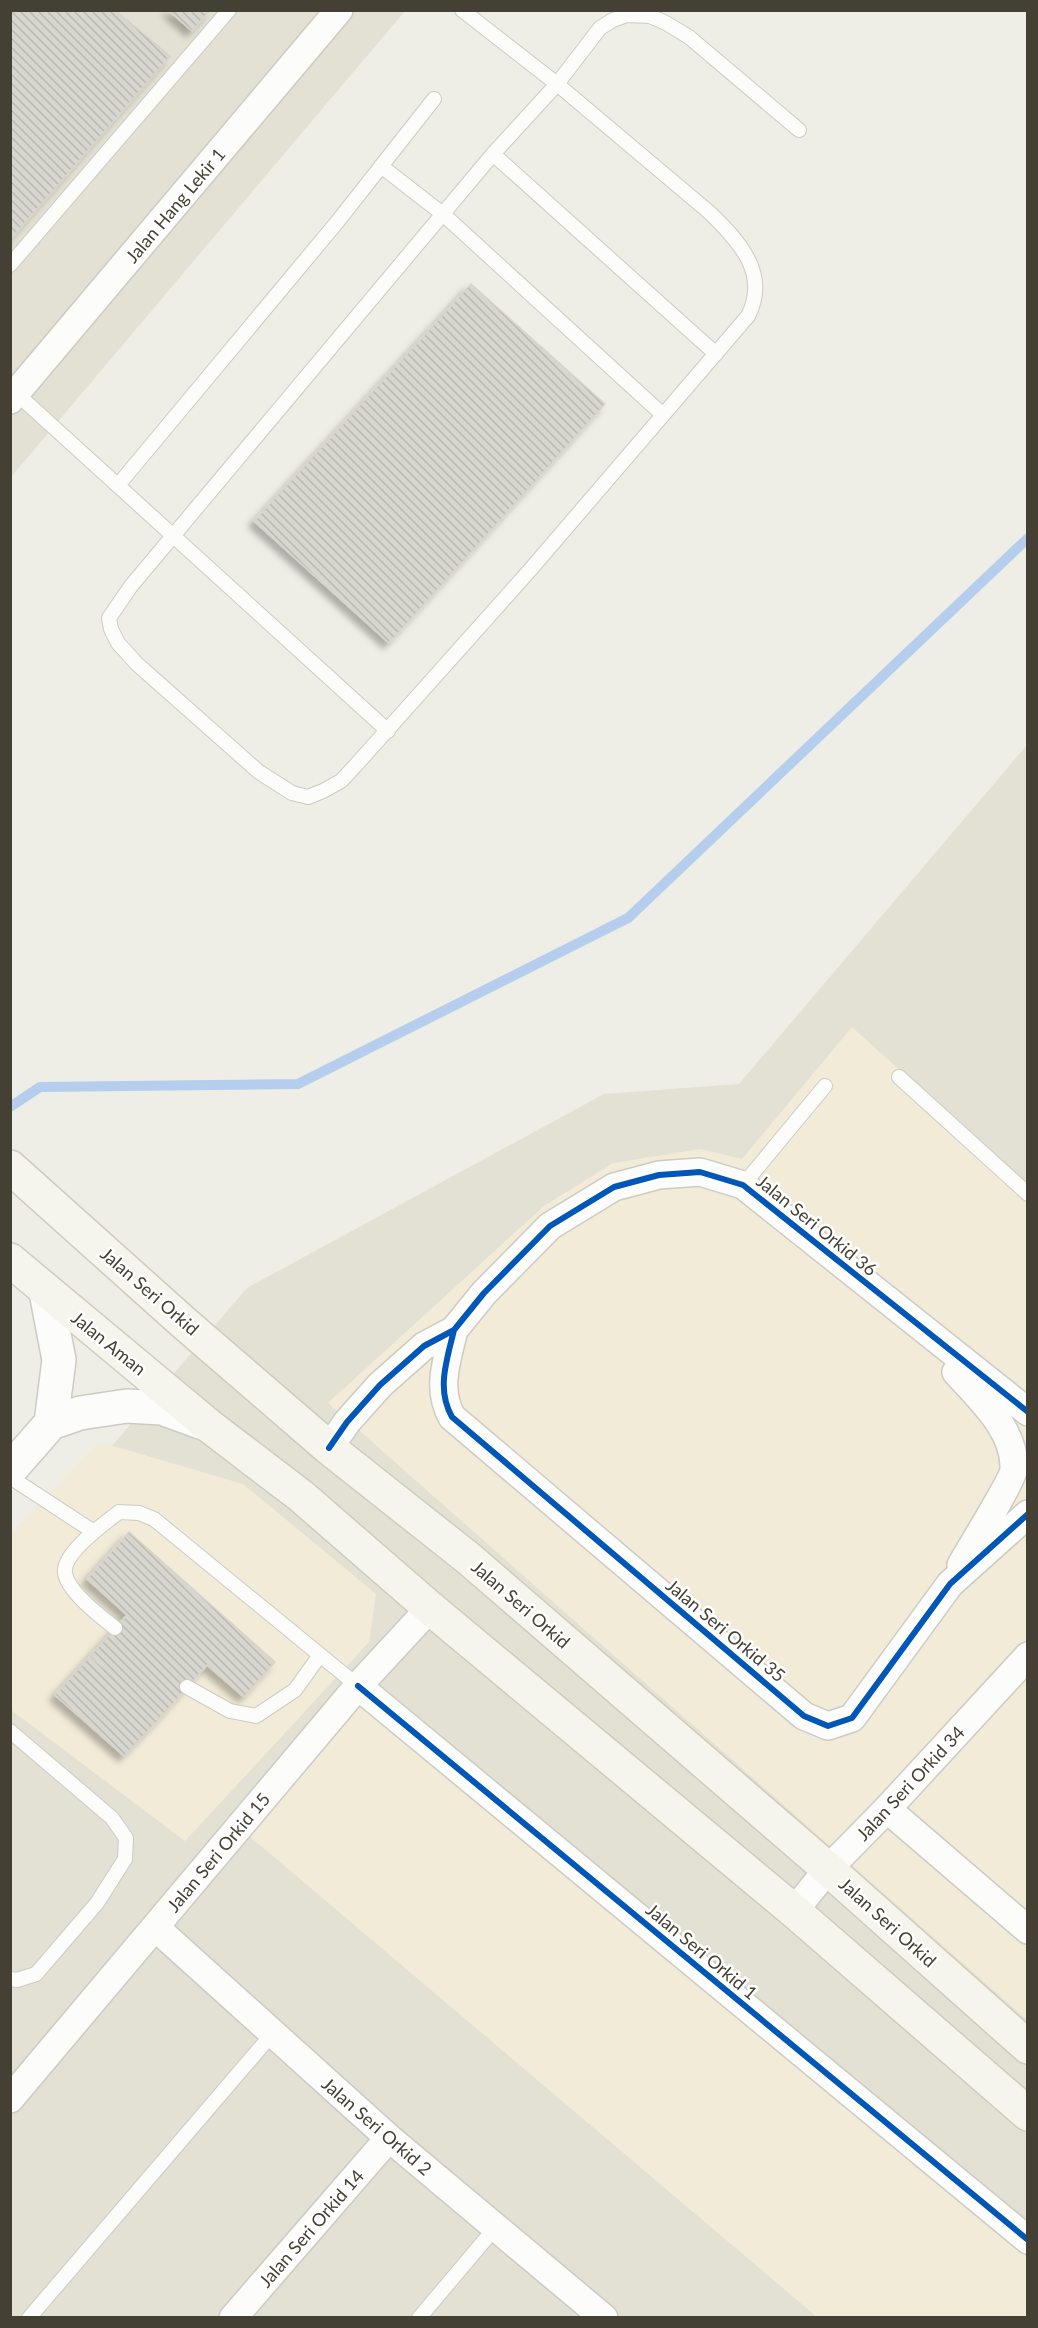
<svg xmlns="http://www.w3.org/2000/svg" width="1038" height="2328" font-family="Lato,sans-serif">
<defs>
<pattern id="building-back-hatch" width="6" height="6" patternUnits="userSpaceOnUse" patternTransform="scale(1.5)"><rect width="6" height="6" fill="#d7d6cf"/><path d="M-1 5l2 2M0 0l6 6M5-1l2 2" fill="none" stroke="#bab9b2"/></pattern>
<filter id="shadow"><feDropShadow dx="-5.5" dy="5.5" stdDeviation="3" flood-color="#0004"/></filter>
</defs>
<rect width="100%" height="100%" fill="#eeede6"/>
<path fill="#e3e1d3" d="M11 11H405L11 477Z
M1027 745V2317L11 2318V1564L247 1288 604 1094 739 1084Z"/>
<path fill="#f2ebd8" d="M852 1027 1027 1185V2020L328 1403 544 1206 613 1163 701 1149 742 1159Z
M100 1442 243 1484 376 1594 369 1642 185 1841 11 1710 10 1535Z
M359 1706 1027 2257V2317H817L248 1835Z"/>
<g fill="none" stroke-linecap="round" stroke-linejoin="round">
<path stroke="#b5ceee" stroke-width="10" d="M10 1107 40 1087 298 1084 628 918 1028 538"/>
</g>
<path fill="url(#building-back-hatch)" stroke="#d6d4cc" stroke-width="1.5" filter="url(#shadow)" d="M10 10H115L170 56 10 240Z
M168 10H210L192 31Z
M471 284 605 404 389 643 254 521Z
M129 1532 275 1662 244 1697 207 1665 160 1718 90 1656 127 1615 87 1579Z
M90 1656 160 1718 124 1756 55 1695Z"/>
<g fill="none" stroke-linecap="round" stroke-linejoin="round">
<defs>
<path id="service" d="M462 10 557 84 709 212C738 240 770 273 748 316L530 570 356 765 341 781 323 791 308 797 292 793 259 772 137 664 118 643 111 629 109 618 131 586 493 154 557 84 600 28 613 20 627 15 650 16 666 23 689 37 799 130
M493 154 716 354
M381 166 444 215 663 415
M10 265 229 10
M16 393 388 731
M119 484 338 221 434 99
M899 1077 1028 1194
M743 1185 825 1086
M10 1477 94 1532
M115 1628C100 1616 68 1592 65 1573 62 1553 105 1523 119 1512L139 1513 154 1519 358 1686
M187 1687 230 1711 256 1716 295 1690 320 1655
M10 1731 112 1818 126 1838 125 1859 97 1903 36 1974 17 1980 10 1979
M29 2318 273 2033
M419 2318 495 2228"/>
<path id="minor" d="M10 400 339 10
M454 1330C447 1360 436 1389 452 1417L804 1716 828 1726 852 1718 950 1584 1028 1514
M956 1372C980 1399 1015 1430 1014 1468 1014 1478 969 1551 961 1565
M329 1448 347 1422 380 1385 424 1346 454 1330 484 1293 550 1226 614 1187 659 1175 700 1172 743 1185 1028 1412
M358 1686 1028 2240
M887 1809 1028 1930
M794 1911 828 1869 887 1809 1028 1656
M155 1927 389 2138 604 2318
M10 2099 358 1686 430 1608
M233 2318 389 2138"/>
<path id="tertiary" d="M46 1292 59 1360 51 1423
M10 1470 51 1423 80 1413 127 1406 162 1408 203 1423"/>
<path id="secondary" d="M10 1167 183 1322 329 1448 468 1558 828 1869 1028 2047
M10 1260 208 1425 301 1496 430 1608 794 1911 1028 2114"/>
</defs>
<use href="#service" stroke="#cccbc4" stroke-width="16"/>
<use href="#minor" stroke="#cccbc4" stroke-width="30"/>
<use href="#tertiary" stroke="#cccbc4" stroke-width="36"/>
<use href="#secondary" stroke="#ceccbd" stroke-width="36"/>
<use href="#service" stroke="#fcfcfb" stroke-width="14"/>
<use href="#minor" stroke="#fcfcfb" stroke-width="27"/>
<use href="#tertiary" stroke="#fcfcfb" stroke-width="33"/>
<use href="#secondary" stroke="#f6f5ed" stroke-width="33"/>
<defs>
<path id="cycleway" d="M454 1330C447 1360 436 1389 452 1417L804 1716 828 1726 852 1718 950 1584 1028 1514
M329 1448 347 1422 380 1385 424 1346 454 1330 484 1293 550 1226 614 1187 659 1175 700 1172 743 1185 1028 1412
M358 1686 1028 2240"/>
</defs>
<use href="#cycleway" stroke="#fff" stroke-width="10"/>
<use href="#cycleway" stroke="#0057b8" stroke-width="6"/>
</g>
<g text-anchor="middle" dominant-baseline="central" stroke-width="5" stroke-linejoin="round" paint-order="stroke">
<g font-size="18" fill="#444033" stroke="#fff">
<text transform="translate(175 205) rotate(-50)">Jalan Hang Lekir 1</text>
<text transform="translate(817 1225) rotate(39)">Jalan Seri Orkid 36</text>
<text transform="translate(150 1291) rotate(41)">Jalan Seri Orkid</text>
<text transform="translate(109 1343) rotate(39)">Jalan Aman</text>
<text transform="translate(521 1604) rotate(41)">Jalan Seri Orkid</text>
<text transform="translate(726 1630) rotate(40)">Jalan Seri Orkid 35</text>
<text transform="translate(910 1783) rotate(-47)">Jalan Seri Orkid 34</text>
<text transform="translate(218 1852) rotate(-50)">Jalan Seri Orkid 15</text>
<text transform="translate(888 1922) rotate(42)">Jalan Seri Orkid</text>
<text transform="translate(702 1951) rotate(40)">Jalan Seri Orkid 1</text>
<text transform="translate(377 2126) rotate(41)">Jalan Seri Orkid 2</text>
<text transform="translate(311 2228) rotate(-49)">Jalan Seri Orkid 14</text>
</g>
</g>
<rect width="1038" height="2328" fill="none" stroke="#444033" stroke-width="24"/>
</svg>
